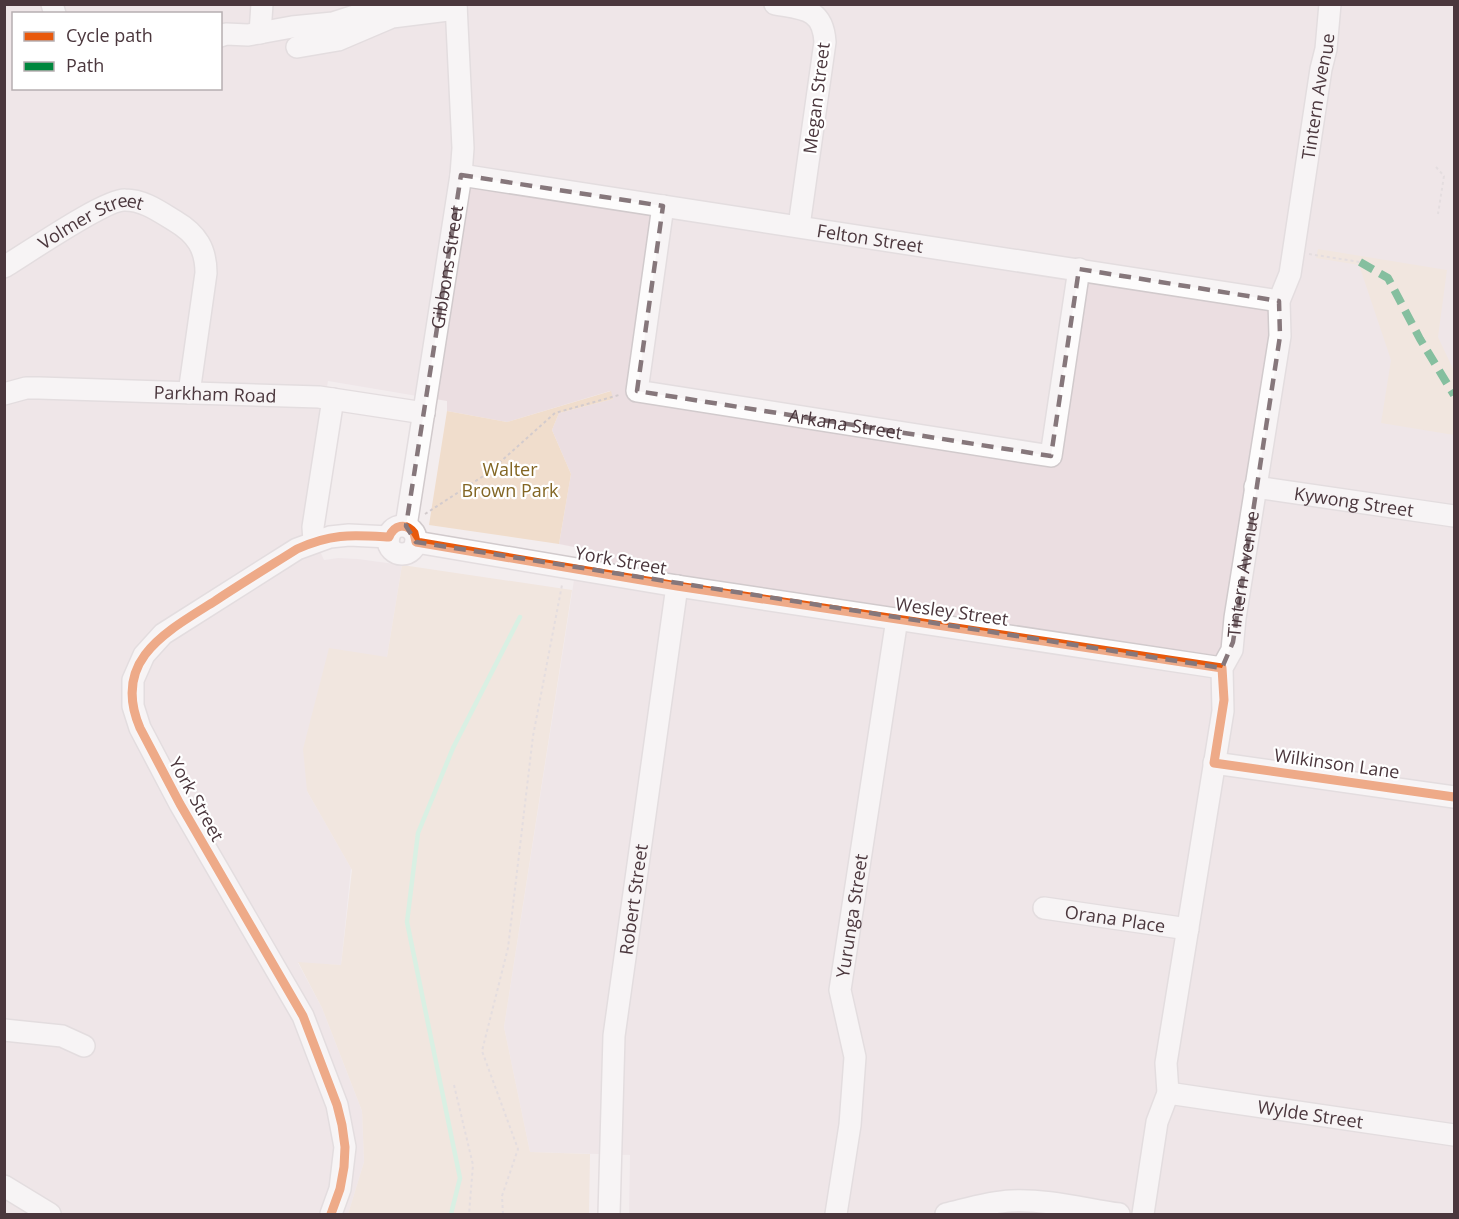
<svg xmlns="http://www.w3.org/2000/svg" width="1459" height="1219" font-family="'Open Sans',sans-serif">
<rect width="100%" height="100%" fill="#f3edee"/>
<path fill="#ebdee1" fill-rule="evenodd" d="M5 5H1454V1214H629L630 1155 530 1152 504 1027 579 548 559 544 571 474 552 430 559 413 613 399 610 391 507 422 447 411V401L328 381 306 519 324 560 338 558 358 559 402 565 387 657 307 791 351 868 341 965 298 963 322 1008 362 1111 364 1162 348 1214H5ZM14 14H220V88H14Z"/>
<path fill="#f0ddcc" d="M1318 249 1447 270 1438 337 1454 371V435L1381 423 1391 360 1359 265 1316 258Z
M611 391 613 399 559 413 552 430 571 474 559 544 429 525 447 411 507 422Z
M402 565 572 590 504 1027 530 1152 590 1154 589 1214H348L364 1162 362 1111 322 1008 298 962 341 965 352 870 307 791 303 749 329 648 387 657Z"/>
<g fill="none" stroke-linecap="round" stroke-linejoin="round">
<path stroke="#bbf3d6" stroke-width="4.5" d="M451 1214 460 1178 407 922 418 833 453 748 520 617"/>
<defs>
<g id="minor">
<path d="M52 4 55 14"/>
<path d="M775 4C803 9 823 8 825 42L799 226"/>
<path d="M260 33 262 4"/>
<path d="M220 36 226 34 248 35 292 27 333 23 392 4"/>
<path d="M297 47 338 40 392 17 456 9"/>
<path id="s1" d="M461 175 1279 301"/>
<path id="s2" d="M663 206 637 391 1051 456 1079 269"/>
<path id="s3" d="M4 267C26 254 105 199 125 200 144 200 160 212 175 221 197 234 206 249 206 273L189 393"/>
<path id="s4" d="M4 394 26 388H39L319 397 424 413"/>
<path id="s5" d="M1255 487 1454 516"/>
<path id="s6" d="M406 526 461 175 463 148 456 4"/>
<circle cx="402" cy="540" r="14"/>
<path d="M314 541 313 527 333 399"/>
<path d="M416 542 677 586 1222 668"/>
<path d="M1214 763 1454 797"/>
<path id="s7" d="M1044 908 1188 929"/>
<path d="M4 1030 62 1036 84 1046"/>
<path id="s8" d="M1168 1093 1454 1135"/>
<path d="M4 1186 50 1214"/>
<path d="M331 1214 340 1189 345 1147 337 1105 303 1016 180 804 140 728 133 706V680L144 655 163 634 297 549 330 537 349 535 389 537"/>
<path id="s9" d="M609 1214 614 1036 677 586"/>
<path id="s10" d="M836 1214 850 1125 855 1057 840 990 897 619"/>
<path d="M946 1214C967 1209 989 1202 1011 1201 1046 1199 1084 1209 1119 1214"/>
<path id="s11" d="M1143 1214 1157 1122 1168 1093 1166 1063 1223 711 1222 668 1232 650 1235 618 1280 336 1279 301 1290 274 1321 69 1326 49 1330 4"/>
</g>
</defs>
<use href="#minor" stroke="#d1cacc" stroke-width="24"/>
<path stroke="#d3cbcd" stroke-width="2" stroke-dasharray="3 3" stroke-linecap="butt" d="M1436 167 1444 176 1438 214
M1309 254 1360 262
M425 514 488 473 555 413 619 395
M454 1085 473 1165 469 1214
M503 1214 502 1196 518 1149 482 1051 508 948 533 736 562 585"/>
<use href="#minor" stroke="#fdfcfc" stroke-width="21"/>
<path stroke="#00873e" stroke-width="8" stroke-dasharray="15 8" stroke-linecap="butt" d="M1360 262 1388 278 1420 339 1454 395"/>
<defs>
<path id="cycleway" d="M331 1214 340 1189 344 1167 345 1147 342 1125 337 1105 303 1016 180 804 140 728C111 660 166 632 215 601 242 583 270 566 297 549 332 533 352 535 389 537 394 525 406 522 414 533L416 542 677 586 1222 668 1224 700 1214 763 1454 797"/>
</defs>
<use href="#cycleway" stroke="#fff" stroke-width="13"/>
<use href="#cycleway" stroke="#e8590c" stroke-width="9"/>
</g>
<path d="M0 0H1459V1219H0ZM461 175 663 206 637 391 1051 456 1079 269 1279 301 1280 336 1233 642 1222 668 416 542 406 526Z" fill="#f3edee" fill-opacity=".55" fill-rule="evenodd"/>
<path fill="none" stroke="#86777b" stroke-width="4.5" stroke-dasharray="12 8" stroke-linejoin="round" d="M461 175 663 206 637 391 1051 456 1079 269 1279 301 1280 336 1233 642 1222 668 416 542 406 526Z"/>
<g text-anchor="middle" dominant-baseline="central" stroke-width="4.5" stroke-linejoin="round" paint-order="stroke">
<g font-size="18" fill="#4b373d" stroke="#fff">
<text stroke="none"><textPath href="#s11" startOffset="1136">Tintern Avenue</textPath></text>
<text transform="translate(816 98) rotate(-83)">Megan Street</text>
<text stroke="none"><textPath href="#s3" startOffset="100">Volmer Street</textPath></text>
<text stroke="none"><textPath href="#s1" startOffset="414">Felton Street</textPath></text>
<text stroke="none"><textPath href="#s6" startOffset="262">Gibbons Street</textPath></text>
<text stroke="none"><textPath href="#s4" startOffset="212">Parkham Road</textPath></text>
<text stroke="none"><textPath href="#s2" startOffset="398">Arkana Street</textPath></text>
<text stroke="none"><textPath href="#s5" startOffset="100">Kywong Street</textPath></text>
<text transform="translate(621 560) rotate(10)">York Street</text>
<text stroke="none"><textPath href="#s11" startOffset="651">Tintern Avenue</textPath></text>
<text transform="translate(952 611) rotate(8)">Wesley Street</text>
<text transform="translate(1337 763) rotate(8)">Wilkinson Lane</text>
<text transform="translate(197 799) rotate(61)">York Street</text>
<text stroke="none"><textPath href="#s9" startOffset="316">Robert Street</textPath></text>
<text stroke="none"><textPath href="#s10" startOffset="302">Yurunga Street</textPath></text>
<text stroke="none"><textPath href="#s7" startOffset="72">Orana Place</textPath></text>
<text stroke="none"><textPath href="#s8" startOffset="144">Wylde Street</textPath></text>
</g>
<g font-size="18" fill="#836624" stroke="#fff">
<text x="510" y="469">Walter<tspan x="510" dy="21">Brown Park</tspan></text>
</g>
</g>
<rect width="1459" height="1219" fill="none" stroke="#4b373d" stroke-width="12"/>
<rect x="12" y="12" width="210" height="78" fill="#ffffff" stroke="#b7afb1" stroke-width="1.5"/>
<rect x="24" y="32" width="30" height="9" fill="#e8590c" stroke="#b7afb1" stroke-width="1.5"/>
<text x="66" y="42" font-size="18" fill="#4b373d">Cycle path</text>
<rect x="24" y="62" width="30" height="9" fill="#00873e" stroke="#b7afb1" stroke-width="1.5"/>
<text x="66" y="72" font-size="18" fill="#4b373d">Path</text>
</svg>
